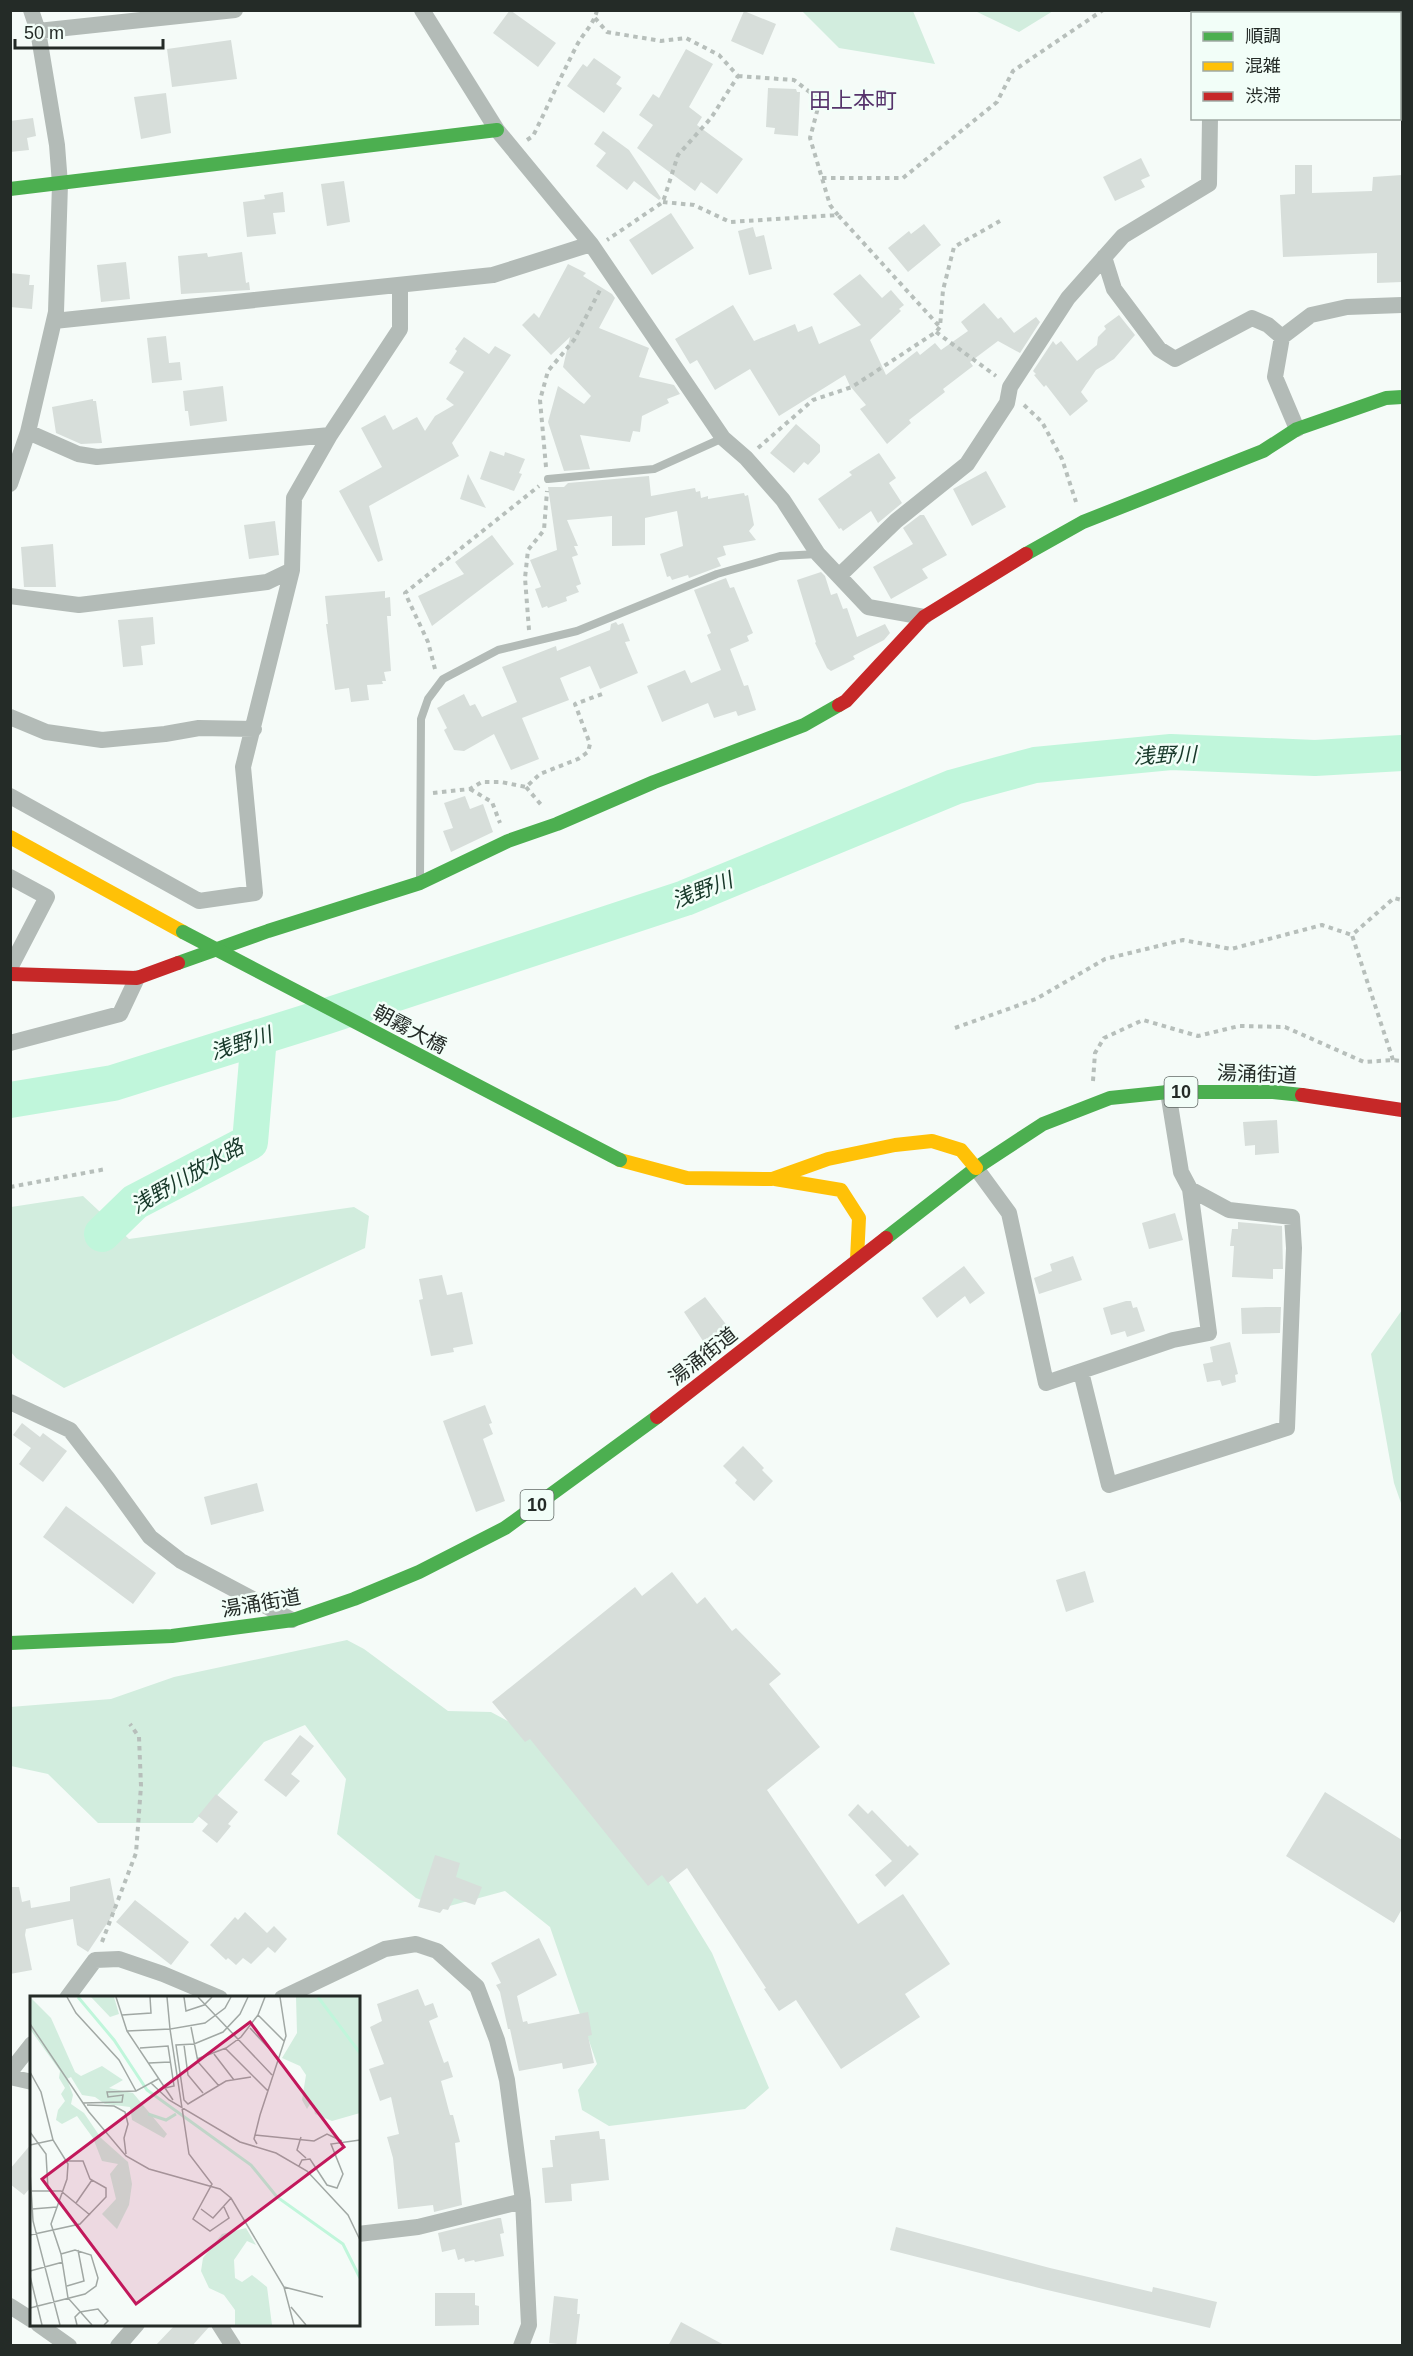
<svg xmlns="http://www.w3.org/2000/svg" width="1413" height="2356" font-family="Helvetica,'Noto Sans JP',sans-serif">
<rect width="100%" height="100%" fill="#f5fbf8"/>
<path fill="#d2edde" d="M802 11H913L935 64 839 48Z
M975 11H1053L1019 32Z
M83 1196 129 1239 354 1207 369 1216 365 1248 64 1388 16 1358 11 1352V1207Z
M1402 1310V1506L1394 1483 1371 1354Z
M347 1640 364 1649 448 1711 491 1712 528 1732 662 1871 712 1953 769 2088 745 2109 609 2126 582 2110 578 2090 597 2064 550 1927 505 1891 442 1908 416 1898 337 1834 346 1779 305 1725 264 1742 193 1823H98L48 1774 11 1766 10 1707 111 1699 174 1677Z"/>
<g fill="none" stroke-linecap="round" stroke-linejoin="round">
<path stroke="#c0f6db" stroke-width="36" d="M10 1100 113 1083 327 1016 685 898 954 787 1035 765 1171 752 1315 758 1402 753
M102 1234 135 1202 250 1142 259 1037"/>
</g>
<path fill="#d7deda" d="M510 10 556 43 538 67 493 33Z
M744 11 776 24 763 55 731 41Z
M231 40 237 79 172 87 167 49Z
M686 49 713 64 689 107 702 117 697 125 743 159 717 194 701 182 695 191 637 148 653 125 639 115 653 94 659 98Z
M594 58 621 77 616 84 622 88 604 113 567 86 583 64 587 67Z
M768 88 796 89 797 92H800L798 136 774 134 775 128 766 127Z
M166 93 171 133 141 139 134 97Z
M33 118 36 136 27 138 29 150 10 152V121Z
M603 131 629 150 661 198 659 200 634 181 627 190 596 166 606 153 594 144Z
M1141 158 1150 176 1141 180 1145 187 1115 201 1103 177Z
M1295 165H1312V193L1372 191 1373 177 1402 175V282L1377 283V253L1283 257 1280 195 1295 194Z
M344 181 350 222 327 226 321 184Z
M283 192 285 212 273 213 276 234 247 237 243 202 265 199 264 195Z
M671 213 694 248 652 275 629 240Z
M924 224 941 245 908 272 888 248 909 231 911 234Z
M753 227 756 237 764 235 772 269 749 275 738 231Z
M242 252 246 283 249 282 250 290 181 294 178 256 207 253 208 257Z
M126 262 130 299 101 302 97 265Z
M568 264 586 273 583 276 612 294 615 298 599 328 649 348 639 377 674 385 680 394 667 399 669 403 642 416 640 432 633 431 630 442 580 435 590 469 564 471 548 422 558 386 584 404 591 396 563 367 570 337 551 355 522 325 534 313 539 318Z
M10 273 30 275 29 285H34L32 309 10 307Z
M860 274 882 298 891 290 904 305 899 309 901 311 870 340 886 375 917 351 920 355 935 343 941 350 968 331 961 322 984 303 998 319 1001 317 1014 333 1036 317 1040 322 1020 353 998 341 970 362 973 366 943 389 945 392 909 420 911 423 887 444 860 409 866 405 850 386 845 375 779 416 750 369 715 390 697 360 690 364 675 339 733 305 754 341 795 324 798 332 812 326 819 344 861 325 833 294Z
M1119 315 1135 335 1114 359 1096 370 1081 392 1088 401 1070 416 1046 385 1044 387 1034 375 1036 374 1033 371 1053 341 1056 345 1061 341 1077 361 1097 345 1098 337 1106 329 1104 326Z
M166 336 169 363 180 362 182 380 152 383 147 338Z
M464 337 489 354 495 346 511 355 452 443 459 456 369 506 383 560 378 562 339 491 382 467 361 428 385 415 393 430 417 417 425 431 435 416 454 405 446 399 464 372 449 363 457 351 455 349Z
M223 386 227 421 190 426 188 411H185L183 391Z
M93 399V401H96L102 443 81 444 56 433 52 407Z
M796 424 820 445V452L808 465 804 462 794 473 770 453Z
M490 451 504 456 505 452 525 459 519 473 522 474 514 491 480 479Z
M879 453 896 478 889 483 902 503 878 523 871 511 843 531 841 528 839 529 818 499 852 475 849 472Z
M986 471 1006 507 972 526 953 489Z
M468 474 486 508 460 499Z
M649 476 651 496 695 488 696 492 700 491 701 498 708 496V499L744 493 745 496 748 495 754 525 749 531 756 540 723 546 726 555 717 558 721 566 689 578 688 575 672 580 670 576 667 577 660 554 683 546 677 511 645 518V545L612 546V516L567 520 578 546H574L578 555 572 557 581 584 576 586 579 592 566 597 567 601 548 608 547 606 542 608 535 589 541 587 530 560 557 550 548 487H564L568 483Z
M920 515H924L947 555 922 569 928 578 891 599 873 567 913 544 903 528Z
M275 521 279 555 249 559 244 525Z
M492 535 514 564 432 626 418 596 464 574 455 562Z
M53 544 56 587H24L21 547Z
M821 572 825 576 831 595 837 593 843 609 847 608 857 637 885 624 890 633 884 640 853 656 855 659 831 671 827 668 815 643 816 642 797 580Z
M726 578 730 588 734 587 753 633 747 636 749 641 730 649 744 686 748 685 756 710 738 716 736 711 714 718 708 703 662 722 647 686 685 670 691 683 721 670 707 635 711 633 694 590Z
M385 591V598L390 597 391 616H387L391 671 384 672 386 681H382L383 684 367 685 369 700 351 702 349 688 335 690 326 624H328L325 596Z
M153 617 155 644 141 646 143 665 123 667 118 620Z
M616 622 618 625 623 623 630 641 625 642 638 673 600 689 590 666 560 678 569 700 522 718 539 759 511 770 494 734 464 751 454 750 444 730 447 728 437 708 464 694 470 706 475 704 482 717 517 702 502 667 556 646 557 651 610 630 611 624Z
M465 796 470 809 483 804 493 832 451 852 443 831 453 828 444 803Z
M1277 1120 1279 1153 1255 1155V1145L1245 1146 1243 1122Z
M1175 1213 1183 1240 1149 1249 1142 1223Z
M1238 1222 1282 1226 1283 1269H1273V1279L1232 1277 1234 1246H1230L1232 1229H1238Z
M1073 1256 1082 1280 1039 1294 1034 1278 1052 1271 1050 1264Z
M964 1266 985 1293 970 1304 965 1296 937 1318 922 1298Z
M442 1275 447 1295 462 1292 473 1344 453 1348 454 1352 431 1356 419 1300 423 1299 419 1279Z
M705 1297 728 1327 709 1341 707 1338 703 1341 684 1312Z
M1126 1301H1131L1133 1308 1137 1307 1145 1331 1127 1337 1125 1331 1111 1335 1103 1308Z
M1266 1307H1281L1280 1333 1242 1334 1241 1308Z
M1230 1342 1238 1374 1235 1375 1236 1382 1222 1386 1220 1380 1207 1382 1203 1364 1213 1362 1210 1347Z
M485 1405 492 1423 489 1424 493 1434 483 1439 505 1501 476 1512 443 1421Z
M22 1423 40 1437 43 1433 67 1451 43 1482 19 1464 31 1448 13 1435Z
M743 1446 764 1468 762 1470 773 1481 754 1501 735 1483 737 1480 723 1466Z
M257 1483 264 1511 211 1525 204 1497Z
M66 1506 156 1573 133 1604 43 1537Z
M1085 1571 1094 1602 1066 1612 1056 1580Z
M672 1572 697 1604 705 1597 732 1631 736 1628 781 1674 769 1684 820 1747 767 1790 858 1924 903 1894 950 1964 905 1994 920 2017 841 2069 796 2000 779 2011 764 1989 766 1988 687 1868 668 1883 662 1875 648 1886 530 1739 525 1742 492 1702 635 1587 642 1596Z
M300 1735 314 1746 291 1774 300 1781 286 1797 264 1780Z
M1325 1792 1402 1840V1909L1394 1923 1286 1856Z
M216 1794 238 1812 228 1824 231 1826 217 1843 202 1831 208 1824 198 1816Z
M858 1804 868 1814 872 1810 908 1847 910 1845 919 1854 885 1887 875 1875 892 1861 848 1815Z
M435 1855 460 1863 456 1877 482 1887 475 1905 454 1898 448 1910 443 1909 440 1913 418 1907Z
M110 1878 116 1910 88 1952 77 1945 73 1919 26 1929 25 1935 32 1970 10 1974V1887H19L22 1902 30 1900 31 1908 70 1901V1887Z
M135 1900 189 1942 171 1965 116 1922Z
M245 1912 267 1933 274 1926 287 1939 275 1953 268 1947 251 1964 243 1958 236 1965 228 1958 226 1960 210 1945 235 1917 238 1920Z
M539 1938 557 1975 517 1996 523 2022 527 2021 528 2024 588 2012 592 2035 588 2036 594 2063 563 2069 562 2063 519 2071 510 2029H508L500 1992 496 1985 501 1983 491 1963Z
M418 1989 425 2006 433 2003 438 2017 429 2021 444 2063 448 2061 453 2077 441 2081 450 2115H453L460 2142 455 2143 462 2205 434 2212 433 2205 398 2209 393 2158 387 2137 399 2134 391 2097 380 2101 369 2069 384 2064 370 2027 382 2021 377 2004Z
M599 2131 600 2139H605L609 2180 571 2184 572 2201 545 2203 542 2168 553 2167 550 2140H555V2136Z
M32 2143V2186L24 2195 10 2184V2169Z
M498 2218H501L504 2233 500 2234 504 2256 475 2262 474 2260 465 2262 464 2258 458 2260 455 2249 442 2252 438 2233Z
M896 2227 1050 2268 1152 2292 1153 2287 1217 2302 1210 2328 1043 2289 890 2250Z
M435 2293H475V2305L479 2306V2325L435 2326Z
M554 2296 578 2299 577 2314H580L576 2346 549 2343Z
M681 2322 726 2346H668Z
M175 2325H209V2327L192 2346H155Z"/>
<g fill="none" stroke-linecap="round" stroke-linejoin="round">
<path stroke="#b7bfbb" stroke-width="4" stroke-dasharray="4.5 4.5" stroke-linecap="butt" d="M595 18 607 32 661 41 686 38 719 55 738 76 711 118 678 155 663 202 607 240
M738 76 794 80 820 100 810 138 830 205 838 215
M527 140 533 136C548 106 561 76 576 47 582 34 594 25 597 10
M822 178H903L997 102 1013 71 1103 10
M663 202 694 205 730 222 838 215 940 327
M936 332 996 376
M1024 405 1042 422 1062 459 1076 502
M758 448 813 400 852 387 936 332 940 327 943 290 954 247 1000 221
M546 467 540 400 548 371 574 340 601 288
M529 630 525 578 528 550 544 530 547 491
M435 669 428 642 405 593 539 486
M526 787 543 807
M470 789 492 802 500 823
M433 793 470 789 482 782H501L526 787 540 774 578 759 588 752 590 744 575 704 602 694
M955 1028 1036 999 1105 959 1183 940 1231 949 1322 925 1352 935
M1393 1060 1352 935 1394 898 1402 900
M1093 1081 1095 1053 1104 1038 1143 1020 1198 1036 1239 1026 1285 1027 1364 1062 1393 1060 1402 1061
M10 1187 106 1169
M102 1942 136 1853 141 1786 139 1737 130 1724"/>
<path stroke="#b3bbb7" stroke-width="8" d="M548 479 654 469 723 438
M420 879 421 719 428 699 443 679 498 650 577 631 717 574 780 556 818 554"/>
<path stroke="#b3bbb7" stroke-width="16" d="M422 10 497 130 591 244 723 438 746 458 783 500 818 554 868 607 924 617
M1295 14 1301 10
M1335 14 1340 10
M38 31 235 10
M1400 107H1402
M1104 257 1114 289 1159 349 1175 359 1252 318 1268 325 1282 337
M54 321 493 275 591 244
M1297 429 1275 377 1282 337 1311 315 1347 307 1402 305
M28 432 78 454 97 457 330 435
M10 484 28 432 56 312 60 184 57 145 38 31 31 10
M840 575 896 521 967 464 1007 403 1010 387 1068 298 1123 236 1209 184 1210 118
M10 596 79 605 267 582 292 570
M10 717 46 732 102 740 165 734 199 728 254 729
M10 796 199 901 255 893 243 767 292 570 294 498 330 435 400 329V286
M10 877 47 897 10 968
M10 1043 120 1014 137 978
M976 1168 1009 1213 1046 1383 1173 1340 1209 1333 1190 1189 1181 1172 1168 1092
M1081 1372 1109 1485 1287 1428 1294 1248 1292 1217 1229 1210 1190 1189
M10 1402 70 1430 108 1479 150 1537 181 1561 292 1620
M67 1998 95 1960 119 1959 163 1974 220 1998
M282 1998 385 1949 416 1944 437 1951 477 1987 497 2040 507 2080 523 2201 529 2325 521 2346
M10 2072 32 2044
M10 2077 32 2082
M358 2234 418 2227 523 2201
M10 2306 32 2320
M38 2324 69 2346
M219 2324 233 2346
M118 2346 137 2324"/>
<path stroke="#4caf50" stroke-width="14" d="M10 189 497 130
M1026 554 1083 522 1263 451 1297 429 1386 398 1402 397
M178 963 268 931 420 883 508 841 557 824 654 782 804 725 839 705
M886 1238 976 1168 1043 1124 1110 1098 1168 1092H1273L1302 1095
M10 1643 172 1636 293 1620 354 1599 419 1572 505 1528 657 1417"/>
<path stroke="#ffc107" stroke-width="14" d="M10 837 183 932
M620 1160 687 1178 772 1179 828 1159 895 1145 932 1141 961 1150 976 1168
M775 1179 841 1190 859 1218 857 1259"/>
<path stroke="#c62828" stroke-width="14" d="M839 705 846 701 924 617 1026 554
M10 974 137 978 178 963
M1302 1095 1402 1110
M657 1417 886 1238"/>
<path stroke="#4caf50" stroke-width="14" d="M183 932 620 1160"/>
</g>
<g text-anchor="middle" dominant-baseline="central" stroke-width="5" stroke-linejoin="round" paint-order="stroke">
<g fill="#f2fef8" stroke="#626a66" stroke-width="1.5">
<rect x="1164.5" y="1077" width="33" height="30" rx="4.5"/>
<rect x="520.5" y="1490" width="33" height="30" rx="4.5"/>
</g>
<g font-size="18" font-weight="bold" fill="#242b27">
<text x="1181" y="1092">10</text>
<text x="537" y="1505">10</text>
</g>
<g font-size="20" fill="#242b27" stroke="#f2fef8">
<text transform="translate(410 1029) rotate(28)">朝霧大橋</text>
<text transform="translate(1257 1074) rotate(2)">湯涌街道</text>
<text transform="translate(703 1356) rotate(-38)">湯涌街道</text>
<text transform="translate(261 1603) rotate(-10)">湯涌街道</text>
</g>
<g font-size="21" font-style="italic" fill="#173829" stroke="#f2fef8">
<text transform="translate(1165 755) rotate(-2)">浅野川</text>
<text transform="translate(702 890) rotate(-21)">浅野川</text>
<text transform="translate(241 1043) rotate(-18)">浅野川</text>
<text transform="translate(187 1176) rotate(-30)">浅野川放水路</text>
</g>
<g font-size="22" fill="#56336b" stroke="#f2fef8">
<text x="853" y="100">田上本町</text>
</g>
</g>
<g transform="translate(30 1996)">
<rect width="330" height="330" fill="#f5fbf8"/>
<path d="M0 1 21 22 45 76 51 80 72 70 93 84 79 92 103 97 137 138 134 142 102 124 100 111 75 108 65 101 52 99 41 81 37 83 43 99 41 108 54 117 71 142 98 166 102 188 99 209 87 233 72 218 86 203 80 178 88 168 72 165 63 142 47 120 32 128 26 124 28 114 35 105 31 98 35 92 29 82 30 75 0 33ZM61 1H84L89 18 80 21ZM266 1H330V117L302 125 285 118 282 105 277 113 272 104 276 79 270 70 252 62 267 37ZM216 232 226 249 217 245 204 264 205 282 212 286 222 279 237 291 242 329H205V314L194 299 179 292 171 275 173 262 192 238Z" fill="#d2edde"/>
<path fill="none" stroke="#c0f6db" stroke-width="3" d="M48 1 84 44 117 94 221 169 247 201 313 248 330 282M288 1 330 57M118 118 136 124 146 118"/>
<path fill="none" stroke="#a1a8a4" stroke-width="1.5" d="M37 1 46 17 89 64 106 95M86 1 97 35 140 33 137 1M154 1 156 15 174 9 182 1M168 1 242 79M218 1 210 18 193 36 164 48 146 49 154 104 158 108 196 85 221 81M92 19 121 17 120 1M228 19 254 45M0 28 59 116 96 160 119 173 190 193 201 202 254 291 264 329M161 31 168 66 189 90M220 32 248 62M97 35 143 104M154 49 158 79 173 97M110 52 138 50 144 90 135 92M195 52 238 95M184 58 204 84M167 63 196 52 211 41 228 19 235 1M119 67 140 66M0 76 11 96 23 144 38 168 37 183 21 228 31 258 38 302 62 329M121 87 139 104 210 146 246 157 277 175 318 219 330 244M53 107 92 106 93 99 78 101 77 96 106 95 128 83M57 109 84 110 95 116 98 128 94 142 96 158M0 136 16 158 18 193M225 139 284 145 297 138 312 145M271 141 267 154 276 162M227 148 224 143 230 119 256 40 250 1M0 149 23 144M269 170 272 164 280 163 297 189 307 192 313 178 301 148 330 144M0 176 3 225 30 329M0 195H31L60 219M46 207 62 184M194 211 199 222 180 235 163 223 182 188 159 158 140 33 175 27 195 12 201 1M2 213 27 211M171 213 183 222 201 202M0 239 50 228 76 201V192L60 183 53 165H37M0 275 33 266M0 280 12 329M37 290 54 285 48 254M254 291 293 301M261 311 276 329M0 312 55 298 66 290 68 282 61 259 45 254 31 258M47 329 45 321 50 316 68 313 78 325 74 329"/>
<path fill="#c2185b" fill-opacity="0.15" stroke="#c2185b" stroke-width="3" d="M220 26 314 151 106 308 12 183Z"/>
<rect width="330" height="330" fill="none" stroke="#242b27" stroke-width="3"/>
</g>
<rect width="1413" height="2356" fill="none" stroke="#242b27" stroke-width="24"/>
<rect x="1191" y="12" width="210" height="108" fill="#f2fef8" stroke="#a0aaa4" stroke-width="1.5"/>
<rect x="1203" y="32" width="30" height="9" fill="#4caf50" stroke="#a0aaa4" stroke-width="1.5"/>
<text x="1245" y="42" font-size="18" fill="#242b27">順調</text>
<rect x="1203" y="62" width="30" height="9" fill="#ffc107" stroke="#a0aaa4" stroke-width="1.5"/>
<text x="1245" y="72" font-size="18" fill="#242b27">混雑</text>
<rect x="1203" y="92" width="30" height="9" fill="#c62828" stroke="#a0aaa4" stroke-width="1.5"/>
<text x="1245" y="102" font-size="18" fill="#242b27">渋滞</text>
<path d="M15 39v9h148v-9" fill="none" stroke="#242b27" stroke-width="3"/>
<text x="24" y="39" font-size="18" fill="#242b27" stroke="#f2fef8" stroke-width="4.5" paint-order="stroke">50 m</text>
</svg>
